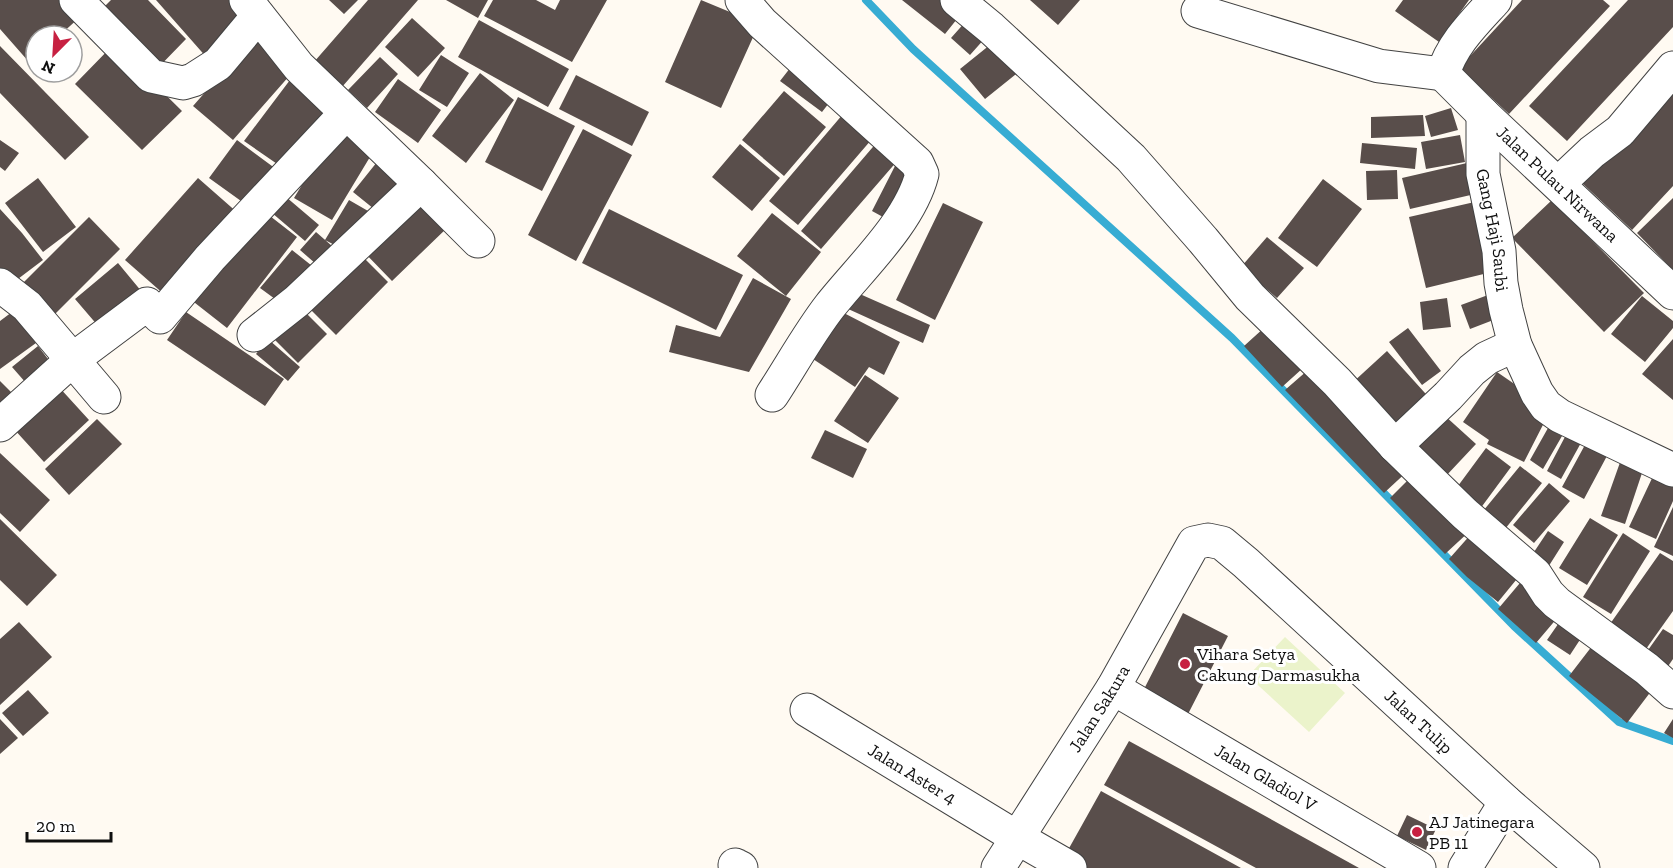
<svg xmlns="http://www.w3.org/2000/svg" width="1673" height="868" font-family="'Zilla Slab',serif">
<rect width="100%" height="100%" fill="#fffaf2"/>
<path fill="#ebf3cb" d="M1285 637 1345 693 1309 732 1248 676Z"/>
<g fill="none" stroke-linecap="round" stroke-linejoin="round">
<path stroke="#37acd3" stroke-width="8" d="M866 0 913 49 1232 338 1514 626 1619 722 1673 741"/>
</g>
<path fill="#594e4b" d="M0 0H67L81 16 59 36H36V56L29 62 0 29Z
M111 0H148L186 39 152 74 94 17Z
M156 0H242L257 16 208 59Z
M329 0H358L344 14Z
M368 0H418L342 87 314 62Z
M446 0H488L478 18Z
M493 0H536L555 10 560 0H607L572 62 484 16Z
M701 0 759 24 721 108 665 82Z
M902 0H954L965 9 945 34Z
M1030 0H1080L1058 25Z
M1403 0H1469L1439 42 1395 11Z
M1522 0H1603L1610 6 1509 114 1459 68Z
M1628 0H1673V27L1567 141 1529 106Z
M412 18 445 48 418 77 385 47Z
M479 20 569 69 548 107 458 57Z
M967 20 986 37 970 55 951 38Z
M258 32 298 66 233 140 193 106Z
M996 40 1021 70 985 99 960 69Z
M114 44 182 111 142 150 75 84Z
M0 46 89 137 65 160 0 93Z
M441 55 469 73 447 107 419 90Z
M380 57 398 74 367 108 348 90Z
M794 63 836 94 822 112 780 81Z
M480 73 514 100 466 163 432 136Z
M576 75 649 112 632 146 559 109Z
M293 76 330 110 283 168 244 141Z
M398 79 441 110 418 143 375 112Z
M1673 85V186L1632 230 1581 182Z
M784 91 826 127 784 176 742 140Z
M518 97 575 126 542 191 485 162Z
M849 107 878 132 798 225 769 201Z
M1451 108 1458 130 1431 137 1425 116Z
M1423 115 1425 136 1371 138V117Z
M339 124 376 147 332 220 294 198Z
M583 129 632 155 576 261 528 235Z
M884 134 905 152 821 249 801 231Z
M1460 135 1465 162 1426 169 1421 142Z
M0 140 19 153 5 171 0 167Z
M237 140 276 169 248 206 209 178Z
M1362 143 1417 148 1415 169 1360 163Z
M740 144 780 178 752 211 712 177Z
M381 157 412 182 384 217 353 192Z
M1467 163 1475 194 1410 209 1402 178Z
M895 166 918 178 894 223 872 211Z
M1397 170 1398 199 1367 200 1366 171Z
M38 178 76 227 43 252 5 203Z
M198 178 239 214 166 296 125 260Z
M1323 179 1362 209 1317 267 1278 238Z
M279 191 319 225 305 241 265 207Z
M416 194 448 227 392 281 360 248Z
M1673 198V270L1637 233Z
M349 200 375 215 346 251 325 240Z
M1552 200 1644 293 1604 332 1512 238Z
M1479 201 1496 271 1426 288 1409 217Z
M943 203 983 222 935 320 896 300Z
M0 209 22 233 43 260 10 285 0 272Z
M261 209 297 237 227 328 190 299Z
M609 209 743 275 716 330 582 263Z
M772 213 821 252 786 296 737 256Z
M89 217 120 249 55 314 23 283Z
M316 232 340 253 324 271 300 250Z
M1267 237 1304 268 1277 298 1241 267Z
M292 250 321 273 286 307 260 288Z
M358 252 388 282 336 335 305 304Z
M118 263 142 292 99 327 75 299Z
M753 278 791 299 749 372 669 352 676 325 720 337Z
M853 291 930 325 923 343 846 308Z
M1488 295 1496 319 1470 329 1461 305Z
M1642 296 1673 321V328L1645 362 1611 334Z
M1447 298 1451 327 1423 330 1420 302Z
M303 310 327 334 298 363 274 339Z
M840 311 900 342 884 375 869 367 855 387 810 357Z
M12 312 36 343 0 369V321Z
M186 312 284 379 265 406 167 340Z
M1265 327 1303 368 1282 387 1244 346Z
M1408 328 1441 371 1422 385 1389 342Z
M268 339 300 367 288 381 256 354Z
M1673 339V400L1642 374Z
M38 346 51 363 26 383 12 367Z
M1387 351 1434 403 1398 435 1351 384Z
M1316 363 1411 468 1384 493 1285 390Z
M1497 372 1529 394 1523 402 1548 415 1524 462 1487 444 1489 440 1463 422Z
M865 375 899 398 868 443 834 421Z
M0 381 18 399 0 417Z
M58 386 89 420 44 462 13 428Z
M1444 415 1476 444 1445 477 1414 448Z
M97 419 122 444 69 495 45 469Z
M1548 428 1562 436 1543 469 1530 460Z
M825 430 867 449 853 478 811 458Z
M1567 433 1582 441 1561 479 1547 471Z
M1586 443 1608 454 1584 499 1562 487Z
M1486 448 1511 467 1480 509 1455 490Z
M0 453 50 500 20 532 0 513Z
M1623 454 1646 461 1625 524 1601 516Z
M1520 466 1542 483 1501 534 1479 516Z
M1417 471 1471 530 1445 554 1390 498Z
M1654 474 1673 483V501L1656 539 1629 527Z
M1549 483 1570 501 1534 543 1513 525Z
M1673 507V556L1654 547Z
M1590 518 1618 535 1587 585 1559 568Z
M0 519 57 575 27 606 0 580Z
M1548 531 1564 542 1545 572 1528 561Z
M1472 533 1521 574 1498 602 1467 577 1449 559Z
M1623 533 1650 551 1611 614 1583 597Z
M1660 553 1673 561V611L1646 649 1610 624Z
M1525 577 1564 610 1536 643 1498 609Z
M1183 613 1228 636 1187 716 1142 693Z
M1563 617 1585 632 1570 655 1547 640Z
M19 622 52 657 0 705V639Z
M1663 629 1673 635V659L1662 675 1641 660Z
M1599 637 1658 682 1627 723 1569 676Z
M28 690 49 713 23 736 2 713Z
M0 719 18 738 0 754Z
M1673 719V738L1664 733Z
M1129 741 1182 770 1359 868H1256L1104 785Z
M1101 791 1241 868H1079L1063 859Z
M1407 815 1436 829 1426 850 1397 836Z"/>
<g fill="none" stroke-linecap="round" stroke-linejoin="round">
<defs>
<g id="minor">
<path d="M76 0 151 76 183 83 193 80 218 64 258 16"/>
<path d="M246 0 299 67 421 184 478 241"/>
<path d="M742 0 762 23 917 163 922 174C910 222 860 268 830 306 809 333 791 366 772 395"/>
<path d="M957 0 991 28 1131 158 1203 240 1250 297 1337 382 1395 446 1465 514 1535 574 1548 594 1557 603 1647 669 1673 692"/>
<path d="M1198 11 1379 66 1443 74"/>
<path id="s1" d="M1443 74 1483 114 1673 293"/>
<path d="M1443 74C1452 44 1474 23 1495 0"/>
<path id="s2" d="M1483 114V174L1499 251 1501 283 1506 310 1515 345 1537 393 1546 406 1560 416 1673 470"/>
<path d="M1558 184 1592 152 1620 131 1673 68"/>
<path d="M0 285 27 306 104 397"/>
<path d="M254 335 297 301 421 184"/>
<path d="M0 425 72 360 147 304 160 317 210 258 346 113"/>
<path d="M1395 446 1448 396 1472 370 1487 358 1515 345"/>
<path id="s3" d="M1113 688 1419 868"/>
<path id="s4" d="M807 710 1016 837 1070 868"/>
<path d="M735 865 741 868"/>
<path id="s5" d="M998 868 1113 688 1194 543 1208 540 1222 543 1246 563 1506 802 1583 868"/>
<path d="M1465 868 1506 802"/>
</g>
</defs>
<use href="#minor" stroke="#424242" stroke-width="35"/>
<use href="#minor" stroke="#fff" stroke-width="33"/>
</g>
<g fill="#c72041" stroke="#fff" stroke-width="2">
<circle cx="1185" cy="664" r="6"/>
<circle cx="1417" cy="832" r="6"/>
</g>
<g text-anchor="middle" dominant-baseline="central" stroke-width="6" stroke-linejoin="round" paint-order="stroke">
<g font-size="18" fill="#0f0f0f" stroke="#fff">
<text stroke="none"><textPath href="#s1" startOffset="159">Jalan Pulau Nirwana</textPath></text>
<text stroke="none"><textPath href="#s2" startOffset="117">Gang Haji Saubi</textPath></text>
<text stroke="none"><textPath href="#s5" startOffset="189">Jalan Sakura</textPath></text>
<text stroke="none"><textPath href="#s5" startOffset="674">Jalan Tulip</textPath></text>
<text stroke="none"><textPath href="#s4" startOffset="123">Jalan Aster 4</textPath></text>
<text stroke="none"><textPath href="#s3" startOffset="177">Jalan Gladiol V</textPath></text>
</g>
<g font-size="18" fill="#0f0f0f" stroke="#fff" text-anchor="start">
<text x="1197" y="654">Vihara Setya<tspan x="1197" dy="21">Cakung Darmasukha</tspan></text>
<text x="1429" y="822">AJ Jatinegara<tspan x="1429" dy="21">PB 11</tspan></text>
</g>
</g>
<g transform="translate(54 54) rotate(204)"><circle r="28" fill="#ffffff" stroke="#9f9f9f" stroke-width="1.5"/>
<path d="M0-4.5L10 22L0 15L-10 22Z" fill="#c72041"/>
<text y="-9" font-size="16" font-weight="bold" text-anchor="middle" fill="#0f0f0f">N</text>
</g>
<path d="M27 832v9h84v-9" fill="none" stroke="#0f0f0f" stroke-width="3"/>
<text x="36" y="832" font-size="18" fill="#0f0f0f" stroke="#ffffff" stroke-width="4.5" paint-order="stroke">20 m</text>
</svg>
